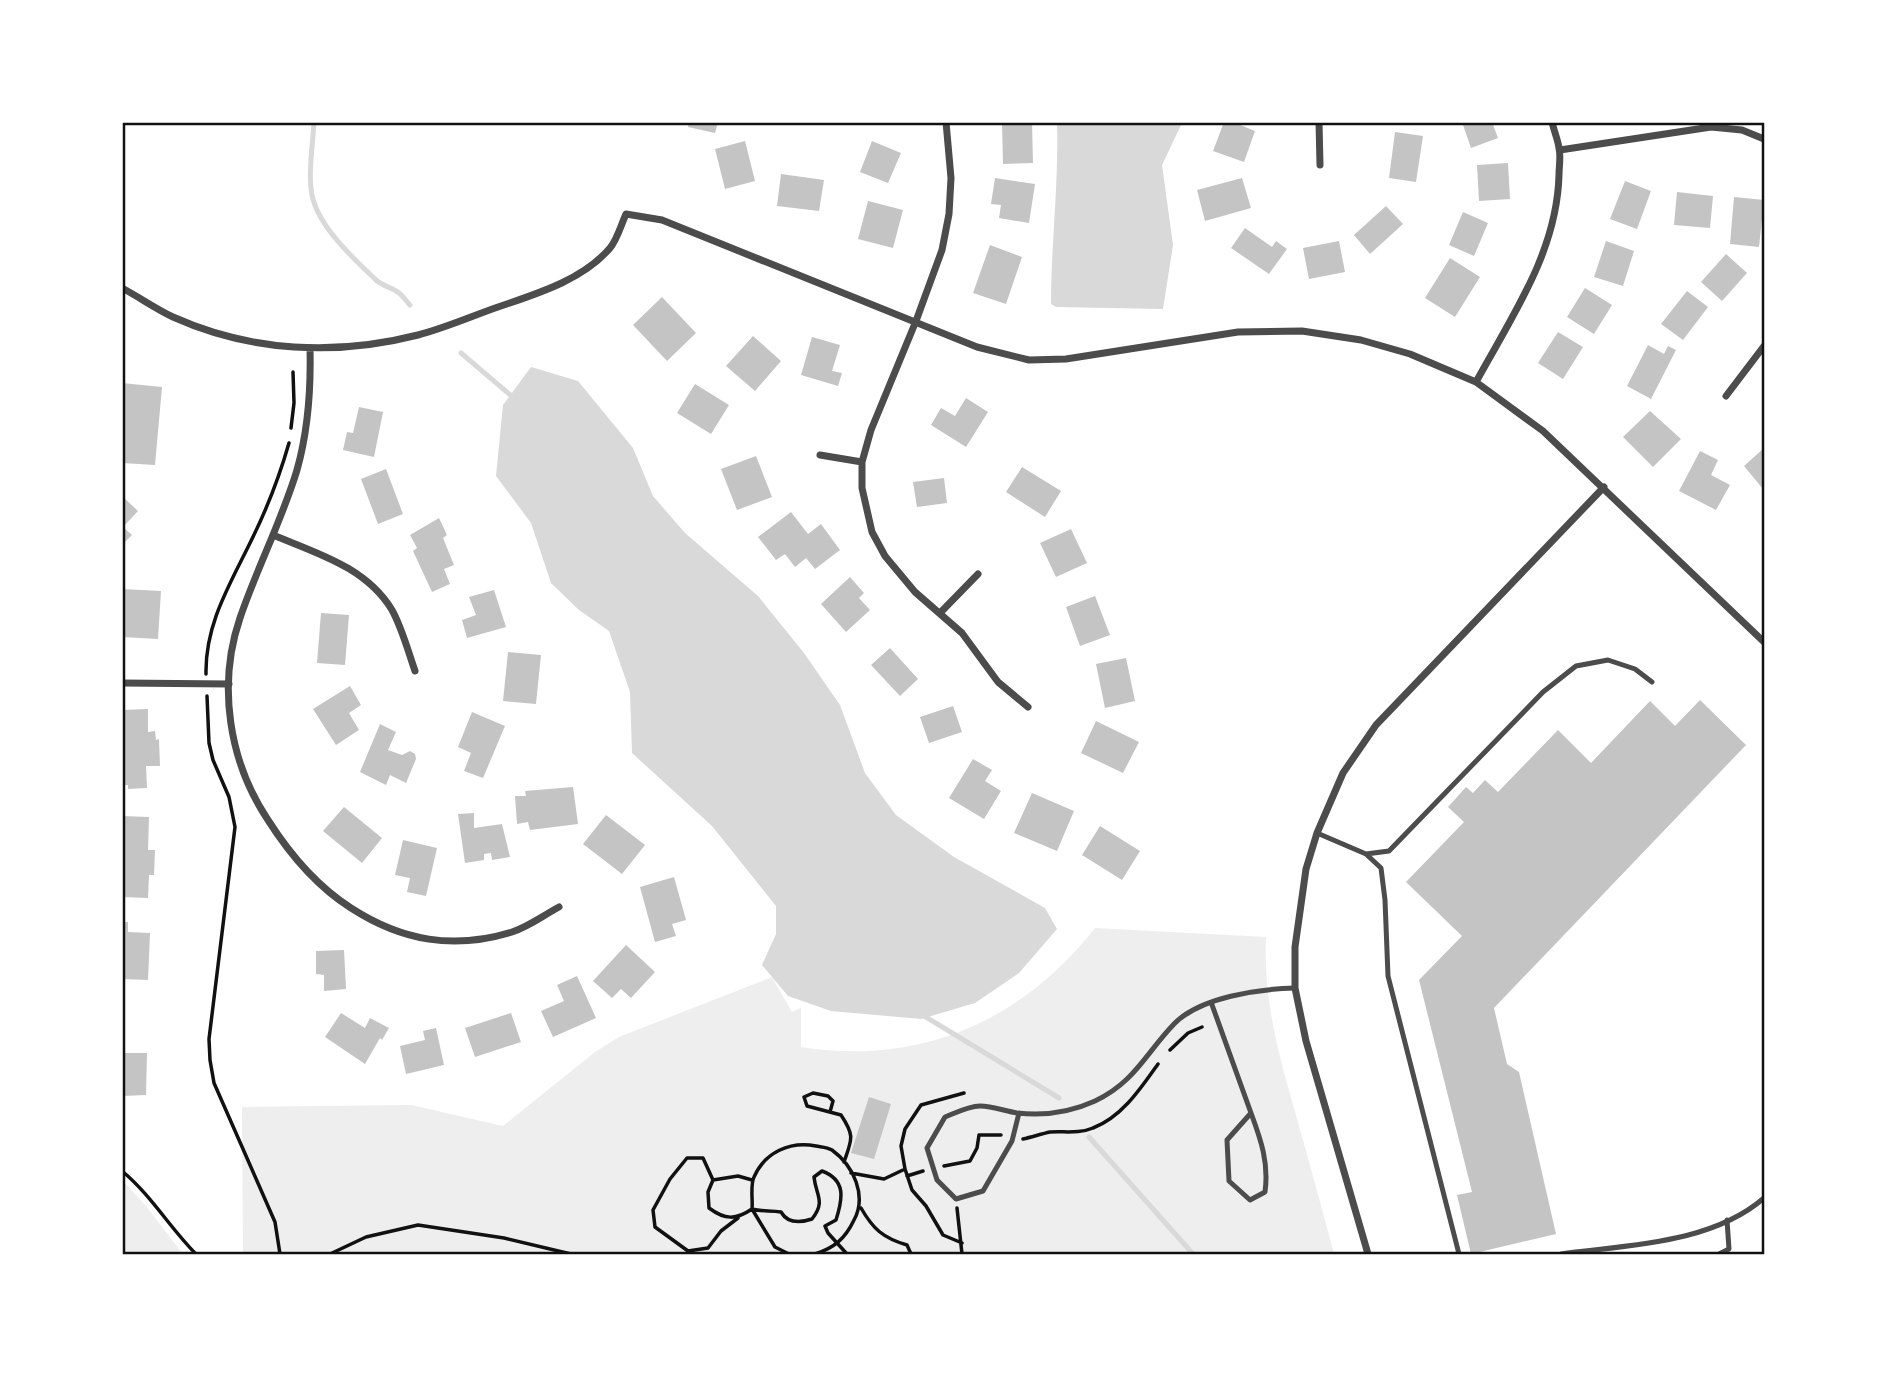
<svg xmlns="http://www.w3.org/2000/svg" width="1887" height="1377" font-family="Jost,sans-serif">
<rect width="100%" height="100%" fill="#fff"/>
<path fill="#eee" d="M1095 928 1266 937C1263 999 1279 1056 1296 1115 1309 1162 1322 1208 1334 1254H243L242 1107 411 1105 503 1126 595 1052 619 1037 772 977 792 1012 801 1008V1047C920 1066 1022 1021 1095 928Z
M123 1181 146 1206 183 1254H123Z"/>
<path fill="#d9d9d9" d="M1057 123H1182L1162 165 1173 245 1163 309 1056 307 1051 304C1051 243 1059 183 1057 123Z
M531 367 578 381 633 448 653 496 685 533 758 596 804 653 840 705 865 773 896 815 954 857 1045 908 1057 929 1019 973 975 1003 921 1019 831 1011 788 996 762 965 776 934V906L712 826 632 753 630 692 609 631 579 610 551 583 531 523 496 476 503 405Z"/>
<g fill="none" stroke-linecap="round" stroke-linejoin="round">
<path stroke="#d9d9d9" stroke-width="5" d="M314 122C313 144 307 178 313 199 321 229 354 259 376 280 384 287 392 287 399 293 403 296 407 302 410 305
M461 353 515 399
M921 1014 1059 1098
M1089 1137 1193 1254"/>
</g>
<path fill="#c4c4c4" d="M689 122H718L715 133 688 127Z
M1002 122H1032L1033 163 1003 164Z
M1224 122H1233L1255 131 1244 162 1213 151Z
M1462 122H1492L1498 138 1471 148Z
M1395 132 1423 136 1416 182 1389 178Z
M745 141 755 181 725 189 715 149Z
M872 141 901 153 888 183 860 172Z
M1508 163 1510 199 1479 201 1477 165Z
M781 174 824 180 819 211 777 206Z
M995 178 1035 184 1029 223 999 218 1001 205 991 204Z
M1242 178 1251 208 1205 221 1197 190Z
M1625 181 1651 191 1637 229 1610 219Z
M1677 192 1713 196 1710 228 1674 225Z
M1734 197 1764 200 1759 247 1730 244Z
M868 201 903 210 893 248 858 239Z
M1386 206 1403 224 1370 254 1354 235Z
M1463 212 1488 223 1474 256 1449 245Z
M1245 228 1272 247 1276 241 1287 249 1269 274 1231 248Z
M1339 241 1345 272 1309 279 1303 248Z
M1606 241 1634 251 1623 286 1594 277Z
M990 245 1022 257 1006 304 973 293Z
M1726 254 1747 273 1722 301 1701 282Z
M1450 258 1480 277 1455 317 1425 298Z
M1585 288 1612 305 1594 334 1567 317Z
M1687 291 1708 307 1683 340 1661 324Z
M662 297 696 333 667 361 633 325Z
M1558 332 1583 347 1563 379 1538 363Z
M753 336 781 361 755 391 726 366Z
M812 337 840 345 832 371 842 373 838 386 801 375Z
M1648 345 1664 354 1668 346 1676 350 1651 399 1627 386Z
M122 383 162 387 155 465 122 463Z
M695 384 729 405 711 434 677 413Z
M966 398 988 412 966 447 931 425 941 408 955 416Z
M359 407 383 412 374 457 343 450 347 432 353 433Z
M1650 411 1681 439 1653 467 1623 437Z
M1764 448V487L1763 489 1744 466Z
M1700 451 1718 460 1711 475 1730 485 1716 510 1679 491Z
M756 456 772 497 737 510 721 469Z
M1022 467 1061 491 1045 517 1006 492Z
M386 469 403 514 378 524 361 479Z
M944 478 947 503 917 507 913 482Z
M122 496 138 511 123 527 132 535 122 545Z
M791 512 808 534 821 524 840 550 815 569 806 558 795 567 785 554 776 560 758 537Z
M439 518 447 535 443 538 454 565 444 569 450 584 432 592 413 551 417 548 410 535Z
M1071 529 1087 563 1056 577 1040 543Z
M850 577 864 593 859 598 870 610 846 632 821 604Z
M122 589 161 591 158 639 122 637Z
M494 590 506 627 467 638 462 620 476 615 469 597Z
M1095 596 1110 635 1080 646 1066 607Z
M321 613 349 615 345 665 317 663Z
M890 648 918 679 900 696 871 665Z
M508 652 541 655 536 704 503 701Z
M1126 658 1135 701 1105 708 1096 664Z
M350 686 361 705 349 713 359 730 336 745 313 709Z
M1700 700 1746 745 1494 1008 1507 1064 1519 1072 1556 1234 1471 1254 1457 1195 1472 1192 1419 980 1462 936 1406 882 1464 822 1448 807 1466 787 1473 793 1485 780 1498 792 1558 730 1591 763 1650 701 1675 726Z
M953 706 962 732 929 743 920 717Z
M148 709V732L155 731 156 740 159 739 160 766H146L147 788 128 789V785H122V710Z
M472 712 505 726 483 778 464 771 471 753 458 747Z
M1096 721 1139 742 1123 773 1081 753Z
M380 724 396 732 388 750 402 755 410 751 415 754 416 759 406 783 390 775 386 785 360 772Z
M973 759 992 770 985 781 1001 791 984 819 949 798Z
M573 787 578 824 530 830 528 822 517 824 515 796H526L525 791Z
M1032 793 1074 811 1057 851 1014 833Z
M344 807 382 838 362 863 323 831Z
M474 813V828L502 824 510 857 492 860 491 853 484 854V860L465 863 458 814Z
M606 815 645 845 622 874 583 844Z
M122 816 149 817 148 850H155L154 875H149L148 898 122 897Z
M1100 826 1140 851 1122 880 1082 855Z
M403 840 437 848 426 896 407 892 410 878 395 875Z
M674 877 686 920 672 924 676 936 655 942 640 887Z
M122 922H128V932L150 933 148 980 122 979Z
M626 945 655 972 631 998 621 989 612 998 593 981Z
M344 950 346 989 324 991V975L316 974V951Z
M577 976 596 1018 553 1037 541 1011 564 1001 557 985Z
M341 1013 365 1028 370 1018 389 1028 382 1040 380 1038 365 1064 325 1037Z
M511 1013 521 1042 475 1057 465 1028Z
M436 1028 444 1065 406 1074 400 1046 425 1040 423 1031Z
M122 1053H147L146 1095 122 1096Z
M869 1097 891 1104 874 1159 851 1153Z"/>
<g fill="none" stroke-linecap="round" stroke-linejoin="round">
<path stroke="#111" stroke-width="3.5" d="M291 428 294 403 293 372
M206 674C205 625 229 586 250 543 266 511 279 478 289 443
M207 696 209 743 213 760 229 797 235 827 209 1039 210 1060 214 1083 275 1222 280 1254
M1170 1050 1188 1033 1202 1027
M830 1112 833 1101 828 1096 813 1093 804 1097 807 1106 841 1115C855 1136 852 1139 844 1162
M1023 1139C1032 1137 1041 1134 1050 1132 1064 1131 1079 1134 1093 1128 1122 1117 1141 1088 1158 1064
M944 1166 970 1161 977 1148 979 1135H1001
M905 1169 912 1190 926 1206 943 1235 962 1243
M122 1171C151 1195 170 1228 196 1254
M851 1173 884 1179 905 1169 901 1146 905 1129 921 1105 964 1093
M907 1176 923 1171
M713 1180 738 1176 752 1180
M861 1208C873 1229 883 1238 907 1245L911 1254
M957 1208 962 1254
M752 1209C763 1212 770 1210 781 1212 788 1224 800 1223 812 1219 826 1201 816 1196 814 1177L822 1171C846 1180 843 1198 836 1220L825 1226 828 1233 847 1254
M752 1209 775 1247 789 1254
M738 1218 721 1231 708 1248 688 1251 655 1227 653 1210 670 1179 687 1158H703L713 1180 708 1192 709 1208C725 1220 736 1220 752 1209 753 1200 750 1185 754 1177 765 1152 790 1141 816 1146 821 1147 827 1147 832 1150 854 1166 867 1196 854 1220 845 1239 834 1248 815 1254
M330 1254 366 1237 418 1225 504 1238 571 1254"/>
<path stroke="#4c4c4c" stroke-width="5" d="M1317 833 1366 854 1381 868 1385 900 1388 976 1459 1254
M1366 854 1389 851 1543 692 1576 666 1608 660 1635 669 1652 682
M1211 1002 1251 1113 1227 1140 1229 1181 1250 1200 1265 1192C1269 1163 1261 1140 1251 1113
M1019 1113 1012 1141 983 1191 956 1199 937 1180 927 1148 945 1117C955 1113 969 1106 980 1106 992 1106 1005 1111 1017 1113 1043 1116 1071 1112 1095 1101 1134 1083 1146 1053 1174 1024 1200 997 1259 989 1295 988
M1561 1254C1627 1245 1711 1244 1764 1198
M1719 1254 1729 1249 1727 1220"/>
<path stroke="#4c4c4c" stroke-width="7" d="M946 122 951 178 949 214 942 250 916 321 871 430 862 462V488L872 532 885 556 915 592 962 633 998 682 1028 707
M1319 122 1320 165
M1560 150 1711 127 1742 130 1764 139
M122 288C139 297 156 309 173 317 251 352 336 356 418 335 445 328 472 316 498 307 536 294 583 280 610 248 617 240 621 225 626 214L662 220 977 347 1029 360 1066 359 1238 332 1302 331 1361 340 1410 354 1476 382 1543 431 1764 642
M310 349C311 390 308 431 297 470 282 520 257 568 240 618 217 685 229 762 268 820 289 853 318 887 351 908 402 941 454 950 512 932 528 927 544 915 559 907
M1476 382C1512 316 1557 252 1559 175 1559 166 1561 157 1559 148 1558 140 1554 131 1552 122
M1726 396 1764 346
M820 455 862 462
M273 535C316 553 366 567 392 610 402 628 408 651 415 671
M940 613 978 574
M122 683 229 684
M1368 1254 1306 1041 1295 988V947L1306 869 1317 833 1343 773 1376 725 1604 487"/>
</g>
<rect width="1887" height="1377" fill="none" stroke="#ffffff" stroke-width="248"/>
<rect x="124" y="124" width="1639" height="1129" fill="none" stroke="#111" stroke-width="2.5"/>
</svg>
